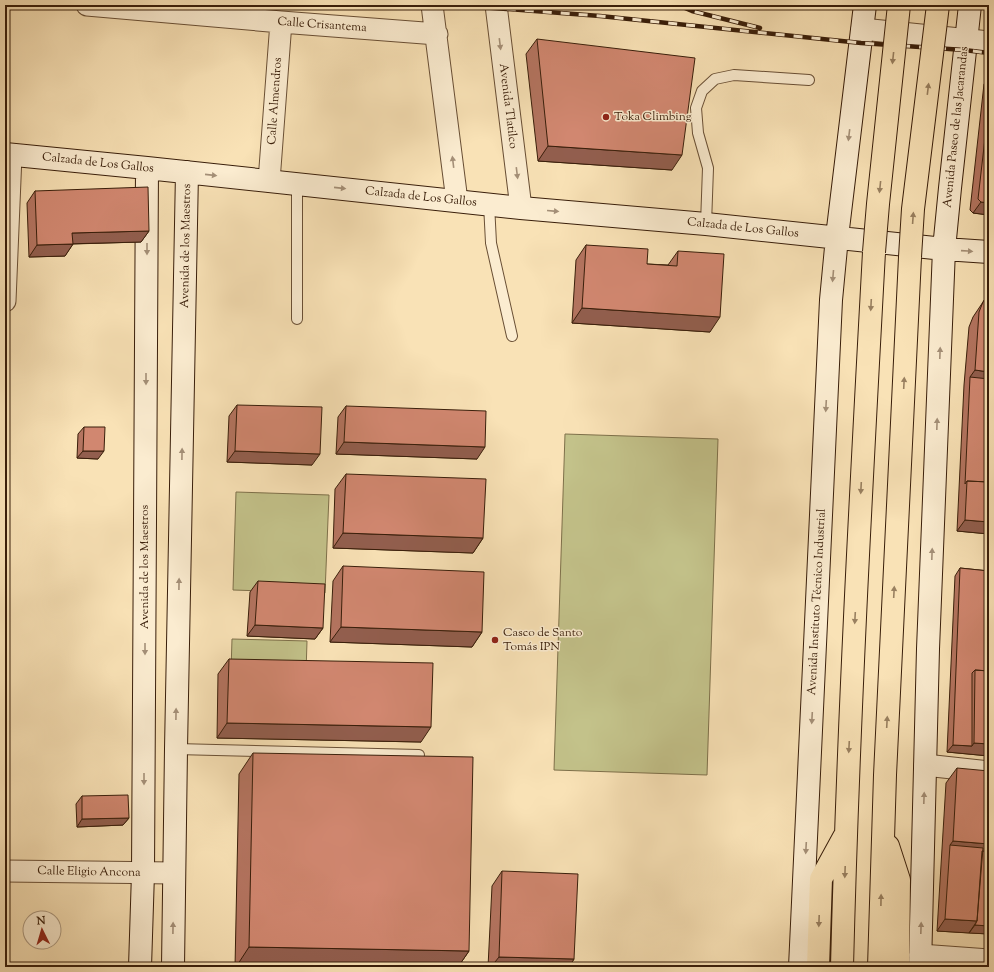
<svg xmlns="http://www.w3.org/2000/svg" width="994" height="972" font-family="'Sorts Mill Goudy',serif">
<rect width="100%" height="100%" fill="#f9e2b6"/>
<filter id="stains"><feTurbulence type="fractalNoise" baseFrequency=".005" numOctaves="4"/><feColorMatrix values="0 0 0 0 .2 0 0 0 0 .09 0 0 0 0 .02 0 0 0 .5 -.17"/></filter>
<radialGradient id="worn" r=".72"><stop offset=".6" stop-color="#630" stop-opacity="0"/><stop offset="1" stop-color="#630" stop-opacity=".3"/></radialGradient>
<path fill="#c3c28a" stroke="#7e704a" d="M565 434 718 439 707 775 554 770Z
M236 492 329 495 325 593 233 590Z
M232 639 307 641 306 673 231 671Z"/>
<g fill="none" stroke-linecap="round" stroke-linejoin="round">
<defs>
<path id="lane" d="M489 204 491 243 512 336
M706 224 708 168 698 133 696 108 702 91 715 79 734 75 809 80
M297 319V184
M176 749 419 755"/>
<path id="street" d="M87 5 281 22 437 34
M432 5 457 201
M496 5 521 208
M862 29 989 42
M269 181 281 22
M5 301 11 155
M925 765 989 772
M5 871 174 873
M920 955 989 960"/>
<path id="secondary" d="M5 154 147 168 521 208 706 224 944 249 989 252
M140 967 143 873 147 168
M173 967 176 749 187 172
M800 967 831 300 837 237 865 5
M920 967 928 649 944 249 950 188 970 5"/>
<path id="highway" d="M888 846 899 880 898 967
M818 967 821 879 844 837
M842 967C848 728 861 490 874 252
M879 967 885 775 910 257"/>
</defs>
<use href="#lane" stroke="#694f35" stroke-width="12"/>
<use href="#street" stroke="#694f35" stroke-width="23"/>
<use href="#secondary" stroke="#391e0a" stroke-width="24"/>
<use href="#highway" stroke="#391e0a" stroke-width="24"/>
<use href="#lane" stroke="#fbecd0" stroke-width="10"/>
<use href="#street" stroke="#fbecd0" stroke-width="21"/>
<use href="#secondary" stroke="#fbecd0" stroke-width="22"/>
<use href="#highway" stroke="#f9e2b6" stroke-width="22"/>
<defs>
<path id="rail" d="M453 5 600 16 861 43 964 50 989 53
M678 5 692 11 760 28"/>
</defs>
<use href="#rail" stroke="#391e0a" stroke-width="4.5"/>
<use href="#rail" stroke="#fbecd0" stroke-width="3" stroke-dasharray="9" stroke-linecap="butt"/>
<defs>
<path id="highway-bridge" d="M874 252 878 204 899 5
M910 257 913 209 938 5"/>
</defs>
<use href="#highway-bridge" stroke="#391e0a" stroke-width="24" stroke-linecap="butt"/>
<use href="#highway-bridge" stroke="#f9e2b6" stroke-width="22"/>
</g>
<path fill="#b47460" stroke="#391e0a" d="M537 39 672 170 538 161 526 54Z
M989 78V215L973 213 970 210 984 84Z
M35 191 149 231 141 242 73 244 65 256 29 257 27 203Z
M586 245 647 264 668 265 678 251 710 332 572 323 576 260Z
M989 293V534L957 531 964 385 969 327 973 317Z
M237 405 312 465 227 462 229 416Z
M346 406 477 459 336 454 338 417Z
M84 427 98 459 77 458 78 434Z
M346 474 483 538 473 553 333 548 335 489Z
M343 566 482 632 472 647 330 642 333 581Z
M960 568 989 571V756L947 752 955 576Z
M258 581 323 628 315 639 247 636 250 592Z
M229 659 421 742 217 738 218 674Z
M253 753 469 951 458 967H235L239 774Z
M957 768 989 934 937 931 946 783Z
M82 796 129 818 123 825 77 827 76 804Z
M502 871 574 959 569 967H488L492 886Z"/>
<path fill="#925e4e" stroke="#391e0a" d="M548 146 682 155 672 170 538 161Z
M981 202 989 203V215L973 213Z
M149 231 141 242 64 244 72 233Z
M73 244 65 256 29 257 37 245Z
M582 308 720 317 710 332 572 323Z
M975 370 989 372V388L970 377Z
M344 442 485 447 477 459 336 454Z
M83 451H104L98 459 77 458Z
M235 451 320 454 312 465 227 462Z
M965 520 989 522V534L957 531Z
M343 533 483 538 473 553 333 548Z
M255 625 323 628 315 639 247 636Z
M341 627 482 632 472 647 330 642Z
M227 723 431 727 421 742 217 738Z
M974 743 989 744V756L947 752 953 745 972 746Z
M129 818 123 825 77 827 82 819Z
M953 841 989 844V860L950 845Z
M945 919 977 921 969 933 937 931Z
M975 925 989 926V934L969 933Z
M249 947 469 951 458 967H236Z
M499 957 574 959 569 967H491Z"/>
<path fill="#d18770" stroke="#391e0a" d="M537 39 695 58 682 155 548 146Z
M989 103V203L981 202 978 199Z
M148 187 149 231 72 233 73 244 37 245 35 191Z
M586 245 648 249 647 264 677 266 678 251 724 254 720 317 582 308Z
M989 293V372L975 370 979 312 983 302Z
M970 377 989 379V482L967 481 965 484Z
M237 405 322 407 320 454 235 451Z
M346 406 486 411 485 447 344 442Z
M84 427H105L104 451H83Z
M346 474 486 479 483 538 343 533Z
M967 481 989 482V522L965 520Z
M343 566 484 572 482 632 341 627Z
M960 568 989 571V671L975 670 972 673V746L953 745Z
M258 581 325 584 323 628 255 625Z
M229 659 433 663 431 727 227 723Z
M975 670 989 671V744L974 743Z
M253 753 473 757 469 951 249 947Z
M957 768 989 771V844L953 841Z
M128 795 129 818 82 819V796Z
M950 845 983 848 977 921 945 919Z
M982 851 989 852V926L975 925 977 921Z
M502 871 578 874 574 959 499 957Z"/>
<defs><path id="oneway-solid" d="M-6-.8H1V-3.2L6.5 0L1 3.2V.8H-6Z"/></defs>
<g fill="#a48f77">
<use href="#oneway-solid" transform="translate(500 44) rotate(83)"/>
<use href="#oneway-solid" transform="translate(849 135) rotate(97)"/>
<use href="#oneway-solid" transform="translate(453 162) rotate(-97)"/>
<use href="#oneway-solid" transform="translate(517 173) rotate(83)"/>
<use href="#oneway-solid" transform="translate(211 175) rotate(6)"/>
<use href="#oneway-solid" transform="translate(340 188) rotate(6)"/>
<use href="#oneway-solid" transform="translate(553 211) rotate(5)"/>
<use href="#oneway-solid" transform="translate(147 249) rotate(90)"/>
<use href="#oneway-solid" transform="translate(967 251) rotate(4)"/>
<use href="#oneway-solid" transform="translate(833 276) rotate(95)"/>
<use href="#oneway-solid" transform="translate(940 353) rotate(-88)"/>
<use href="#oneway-solid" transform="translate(146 379) rotate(90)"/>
<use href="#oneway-solid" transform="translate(826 406) rotate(93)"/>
<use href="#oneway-solid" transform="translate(937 424) rotate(-88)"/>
<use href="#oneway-solid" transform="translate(182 454) rotate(-89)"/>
<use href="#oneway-solid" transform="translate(932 554) rotate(-88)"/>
<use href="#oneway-solid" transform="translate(179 584) rotate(-89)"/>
<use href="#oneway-solid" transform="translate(145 649) rotate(90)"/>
<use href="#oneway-solid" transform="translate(176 714) rotate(-89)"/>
<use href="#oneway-solid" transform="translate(812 718) rotate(93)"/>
<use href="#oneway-solid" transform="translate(144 779) rotate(90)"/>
<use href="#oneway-solid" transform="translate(924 798) rotate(-88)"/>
<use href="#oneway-solid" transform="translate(806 848) rotate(93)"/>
<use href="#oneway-solid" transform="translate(173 928) rotate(-89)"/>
<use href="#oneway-solid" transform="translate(921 928) rotate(-88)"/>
</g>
<g fill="#998060">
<use href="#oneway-solid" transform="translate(893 58) rotate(96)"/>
<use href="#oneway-solid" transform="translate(928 89) rotate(-83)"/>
<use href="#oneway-solid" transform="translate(880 187) rotate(96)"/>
<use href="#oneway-solid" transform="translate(913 218) rotate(-86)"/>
<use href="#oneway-solid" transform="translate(871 305) rotate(93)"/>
<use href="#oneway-solid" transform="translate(904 383) rotate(-87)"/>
<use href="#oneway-solid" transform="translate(861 488) rotate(93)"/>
<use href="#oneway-solid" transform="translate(894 592) rotate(-87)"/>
<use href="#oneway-solid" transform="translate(855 618) rotate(93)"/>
<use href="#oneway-solid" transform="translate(887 722) rotate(-87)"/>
<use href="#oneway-solid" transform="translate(849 747) rotate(93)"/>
<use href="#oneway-solid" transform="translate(845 872) rotate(92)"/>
<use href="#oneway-solid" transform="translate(881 900) rotate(-89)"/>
<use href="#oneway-solid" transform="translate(819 921) rotate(92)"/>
</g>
<g fill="#8f2418" stroke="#fbecd0" stroke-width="1.5">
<circle cx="606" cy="117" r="4"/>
<circle cx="495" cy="640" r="4"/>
</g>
<g text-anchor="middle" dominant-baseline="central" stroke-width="3" stroke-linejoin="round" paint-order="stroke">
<g font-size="12" fill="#391e0a" stroke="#fbecd0">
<text transform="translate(322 25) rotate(4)">Calle Crisantema</text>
<text transform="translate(275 101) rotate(-86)">Calle Almendros</text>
<text transform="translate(508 106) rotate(83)">Avenida Tlatilco</text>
<text transform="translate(956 127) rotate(-84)">Avenida Paseo de las Jacarandas</text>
<text transform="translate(98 163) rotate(6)">Calzada de Los Gallos</text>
<text transform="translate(421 197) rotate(6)">Calzada de Los Gallos</text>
<text transform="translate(743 228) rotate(6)">Calzada de Los Gallos</text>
<text transform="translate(186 246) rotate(-89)">Avenida de los Maestros</text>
<text transform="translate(145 567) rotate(-90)">Avenida de los Maestros</text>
<text transform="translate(817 602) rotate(-87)">Avenida Instituto Técnico Industrial</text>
<text transform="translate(89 872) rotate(1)">Calle Eligio Ancona</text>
</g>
<g font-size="12" fill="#391e0a" stroke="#fbecd0" text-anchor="start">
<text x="614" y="117">Toka Climbing</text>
<text x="503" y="633">Casco de Santo<tspan x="503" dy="14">Tomás IPN</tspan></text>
</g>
</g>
<rect width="994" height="972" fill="none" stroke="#f9e2b6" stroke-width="20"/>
<rect x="6" y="6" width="982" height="960" fill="none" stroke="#391e0a" stroke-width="2"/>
<rect x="10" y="10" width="974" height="952" fill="none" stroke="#391e0a"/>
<g transform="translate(42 930) rotate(355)"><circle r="19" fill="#fbecd0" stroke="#ad9a81"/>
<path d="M0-3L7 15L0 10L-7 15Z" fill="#8f2418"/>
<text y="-6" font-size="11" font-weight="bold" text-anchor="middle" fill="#391e0a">N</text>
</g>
<rect width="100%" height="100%" filter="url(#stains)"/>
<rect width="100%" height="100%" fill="url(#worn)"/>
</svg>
